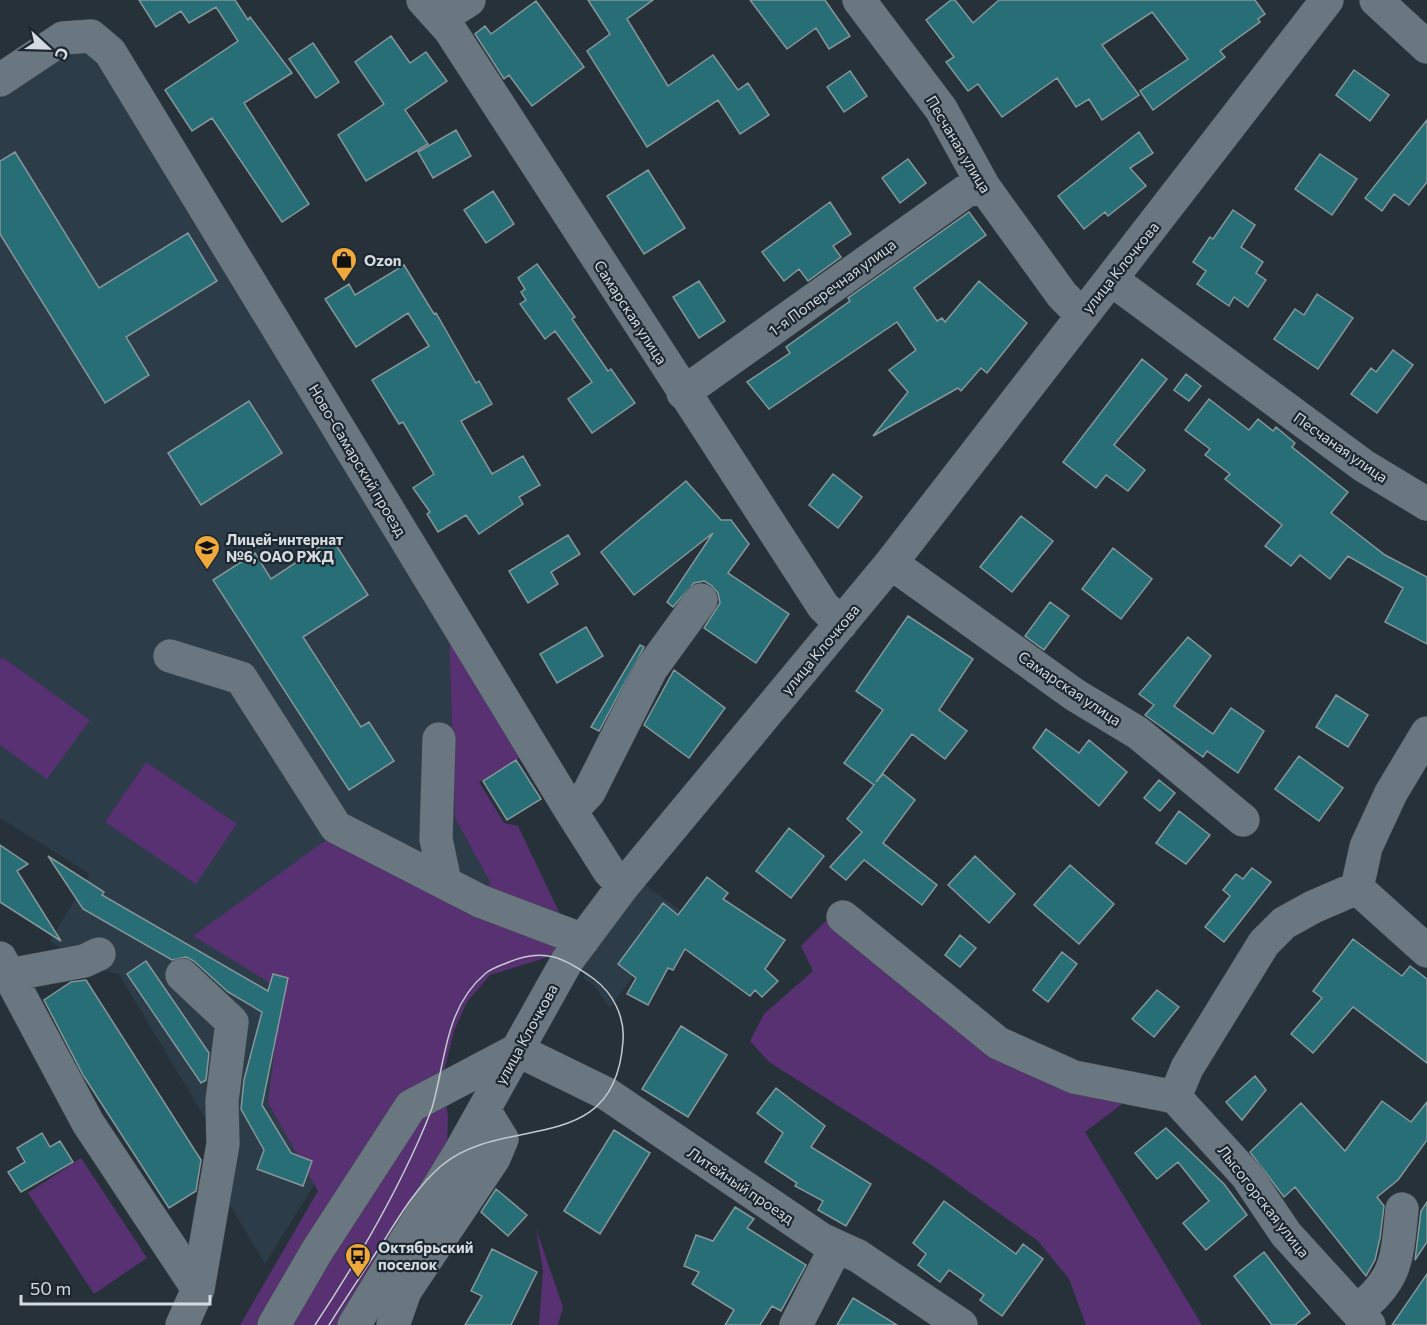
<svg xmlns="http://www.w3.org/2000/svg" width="1427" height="1325" font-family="Commissioner,sans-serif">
<rect width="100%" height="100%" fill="#273139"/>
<path fill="#2c3c48" d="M61 49 92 52 449 634 455 818 490 882 331 1157 265 1264 216 1182 214 1133 119 974 92 969 50 941 90 874 0 818V90Z
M640 881 681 911 610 1008 594 985 584 979 583 965Z"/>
<path fill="#573171" d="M449 634 521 757 479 782 504 823 518 826 561 916 567 944 545 958 490 975 467 1002 454 1031 442 1079 448 1117 447 1149 343 1325H240L318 1191 268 1103 282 990 193 936 333 835 471 916 490 882 455 818Z
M2 657 90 720 47 779 0 745V660Z
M146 762 237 824 196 884 105 822Z
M832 915 993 1045 1134 1095 1085 1132 1202 1325H1086L1069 1279 1038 1241 933 1166 769 1062 750 1041 764 1014 813 971 801 946Z
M81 1158 147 1258 94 1294 28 1193Z
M536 1229 563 1307 558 1325H539L543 1271Z"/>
<path fill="#286e77" stroke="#859799" stroke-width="1.5" d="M139 0H235L248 20 250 17 292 73 244 103 309 204 282 222 212 118 192 131 165 90 238 41 216 7 189 23 181 11 156 27Z
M588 0H653L627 19 668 86 713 55 738 90 748 83 769 115 740 134 718 100 647 147 587 51 610 34Z
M750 0H825L850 36 829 49 816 28 787 49Z
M951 0H955L973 23 999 0H1255L1265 14 1258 19 1260 22 1220 51 1225 57 1153 110 1140 91 1188 59 1152 12 1102 45 1139 95 1102 120 1089 99 1076 107 1057 78 1002 117 978 84 968 91 946 62 954 57 926 20Z
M536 1 584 67 532 106 509 75 504 79 475 34 485 26 491 34Z
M391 36 410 63 426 52 447 81 405 110 428 144 366 181 338 135 384 104 355 62Z
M313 43 339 82 316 98 289 59Z
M1354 70 1389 95 1370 121 1336 95Z
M850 71 867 96 844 112 827 87Z
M1427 120V182L1409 205 1394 194 1382 211 1365 198Z
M456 130 471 156 433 178 418 152Z
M1139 132 1153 153 1130 168 1146 186 1108 216 1105 212 1084 229 1058 196Z
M15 152 99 288 188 233 217 281 126 337 149 375 105 403 0 234V161Z
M1320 154 1357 179 1332 215 1295 189Z
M908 159 926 183 900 203 882 178Z
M648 170 685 228 644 254 607 196Z
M493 191 514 224 486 243 464 210Z
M830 202 851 234 833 246 841 257 808 281 799 269 784 281 762 252Z
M1233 210 1255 225 1241 247 1263 262 1256 273 1266 280 1248 307 1234 297 1229 306 1197 284 1206 271 1193 262 1210 237 1213 239Z
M969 212 986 235 914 288 937 321 942 318 945 322 979 281 1027 323 987 373 981 368 961 391 958 388 873 436 908 392 889 370 916 350 897 322 769 409 747 382 790 353 786 347 850 301 848 298Z
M537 264 575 317 572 319 608 371 611 369 635 403 592 433 568 399 592 382 555 331 545 339 520 304 526 300 521 292 525 289 518 278Z
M404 265 434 314 436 313 476 383 479 381 492 404 461 421 492 474 523 456 540 485 519 497 523 504 479 534 466 515 438 532 427 514 430 512 413 488 434 474 403 422 399 424 372 380 429 346 408 313 356 347 325 299 349 284 355 295Z
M699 281 725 321 699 338 673 297Z
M1317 294 1353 318 1318 369 1274 339 1295 309 1304 315Z
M1393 350 1413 365 1377 413 1351 394 1371 368 1376 372Z
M1142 359 1167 379 1114 445 1145 470 1128 491 1106 475 1096 488 1063 462Z
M1186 374 1201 386 1189 401 1174 390Z
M1209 399 1249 430 1258 419 1273 431 1276 427 1295 443 1292 447 1348 492 1331 513 1385 555 1427 577V644L1385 622 1403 588 1348 556 1330 579 1300 555 1291 566 1265 546 1282 525 1225 479 1230 474 1205 455 1210 449 1185 430Z
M249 401 282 453 201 505 168 453Z
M833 474 862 497 838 528 809 505Z
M686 481 721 520H731L749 544 728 573 789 614 756 663 704 628 720 603 718 593 711 585 704 581 694 583 673 607 667 602 713 533 634 595 601 552Z
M1021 516 1053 541 1012 592 980 567Z
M568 535 580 554 551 572 558 584 528 603 509 571Z
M332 539 368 595 303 637 361 727 369 722 394 761 349 790 213 580 255 553 271 579Z
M1113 548 1152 579 1121 619 1082 589Z
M1050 602 1069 616 1044 650 1025 636Z
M908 616 973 659 939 710 967 731 945 759 912 734 876 782 883 774 915 800 883 843 937 885 922 905 864 860 846 880 830 867 862 832 847 819 874 785 844 763 883 710 856 691Z
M586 627 603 656 557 683 540 654Z
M1188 637 1211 656 1174 706 1213 734 1231 708 1264 731 1238 773 1207 751 1203 757 1145 715 1154 705 1139 694Z
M640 645 644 647 599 731 591 727Z
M674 670 725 708 689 758 644 725Z
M1336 695 1368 715 1348 747 1316 727Z
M1046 729 1079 753 1089 740 1127 772 1099 806 1033 748Z
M1299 756 1343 788 1319 821 1275 789Z
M516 760 541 799 507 820 483 781Z
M1159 780 1175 793 1160 811 1144 798Z
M1179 811 1210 835 1186 864 1156 843Z
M789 828 824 856 791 898 756 871Z
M0 845 28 864 17 871 61 941 0 902Z
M48 856 104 892 102 895 268 991 273 974 288 978 262 1105 291 1153 312 1161 303 1186 257 1169 264 1150 241 1109 244 1080 262 1012 228 992 194 961 186 957 172 960 83 909Z
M975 856 1015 894 989 923 948 885Z
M1070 865 1114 904 1079 944 1034 905Z
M1252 868 1271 882 1224 942 1205 927 1230 896 1223 890 1236 874 1243 879Z
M707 877 728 893 723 899 785 940 765 969 778 981 762 997 755 990 750 996 685 949 673 970 668 968 648 1005 627 994 636 978 618 964 663 903 678 915Z
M960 935 976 948 960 967 945 955Z
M1353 939 1402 976 1410 966 1427 979V1063L1353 1007 1313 1053 1291 1034 1322 998 1313 991Z
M1062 952 1077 964 1048 1002 1033 990Z
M146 961 209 1053 206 1080 201 1083 127 974Z
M86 980 201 1160 196 1191 169 1208 83 1075 44 1000 71 982Z
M1157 990 1179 1007 1154 1037 1132 1019Z
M681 1026 727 1055 688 1117 642 1089Z
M1255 1076 1266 1090 1242 1120 1226 1102Z
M776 1088 825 1126 811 1147 871 1184 846 1226 818 1210 823 1201 795 1186 797 1183 765 1162 783 1133 757 1113Z
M1382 1101 1411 1122 1427 1102V1140L1398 1180 1377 1197 1384 1206 1380 1238 1375 1260 1366 1276 1295 1187 1284 1197 1250 1152 1301 1103 1345 1151Z
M1166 1128 1224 1184 1247 1215 1206 1250 1183 1223 1209 1201 1178 1162 1157 1179 1135 1153Z
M614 1130 650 1153 600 1234 564 1211Z
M42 1133 50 1147 60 1141 73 1162 21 1192 8 1172 25 1162 17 1148Z
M496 1189 527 1215 508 1236 481 1212Z
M944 1201 1016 1254 1023 1244 1043 1259 1002 1316 980 1300 984 1295 949 1270 940 1282 918 1265 926 1254 913 1243Z
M1427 1202V1242L1415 1260 1421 1211Z
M735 1207 754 1219 747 1228 806 1265 781 1311 772 1306 760 1325H725L734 1310 692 1284 699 1272 684 1266 696 1235 713 1241Z
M492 1249 537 1272 511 1325H465L482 1296 471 1291Z
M1264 1252 1310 1313 1295 1325H1272L1234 1276Z
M1427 1274V1325H1392Z
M853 1298 897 1325H837Z"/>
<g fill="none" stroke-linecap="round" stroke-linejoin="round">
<defs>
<path id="minor" d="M423 0 450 30 823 606 841 624
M859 0 941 109 984 187 1062 295 1082 315
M1376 0 1427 47
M441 18 469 0
M0 80 63 38 91 36 110 52 571 811 609 871 623 886
M1112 280 1364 466 1427 504
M683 393 966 191 984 187
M891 563 1075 695 1138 733 1243 820
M170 656 241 678 336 827 480 901 583 940
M439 739 436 839 445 882
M571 811 589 792 651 669 701 600
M1357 888 1427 951
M843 917 998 1043 1074 1077 1175 1097 1247 1176 1286 1234 1369 1325
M0 958 88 1123 198 1289 182 1325
M9 975 84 961 99 954
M182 975 232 1022 222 1101 223 1144 198 1289
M517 1050 607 1094 821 1239 858 1256 961 1325
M1175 1097 1187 1068 1264 943 1284 923 1313 907 1357 888 1366 847 1391 793 1427 733
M1357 1311C1398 1279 1397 1258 1402 1209
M274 1325 317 1251 411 1106 517 1050
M354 1325 460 1152 567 961 623 886 891 563 1327 0
M393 1325 405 1291 494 1158 502 1139 484 1110
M796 1325 836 1247"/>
</defs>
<use href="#minor" stroke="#424c52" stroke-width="34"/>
<use href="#minor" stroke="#6b7780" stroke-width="33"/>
<path stroke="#c3cad0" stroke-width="1.5" d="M315 1325C354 1266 389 1207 418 1142 423 1131 428 1119 432 1108 446 1061 444 1008 486 973 492 968 502 965 509 962 544 947 565 958 594 979 613 993 625 1017 623 1041 615 1160 504 1112 441 1166 417 1187 402 1212 385 1239 366 1268 347 1296 329 1325"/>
</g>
<defs>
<symbol id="shop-pin" viewBox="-11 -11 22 30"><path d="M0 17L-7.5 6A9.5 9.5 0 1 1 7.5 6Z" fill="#eea83c" stroke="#1d272f"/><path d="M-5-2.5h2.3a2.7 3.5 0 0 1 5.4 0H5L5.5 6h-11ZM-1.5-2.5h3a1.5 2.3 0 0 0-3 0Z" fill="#111"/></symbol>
<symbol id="school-pin" viewBox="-11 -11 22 30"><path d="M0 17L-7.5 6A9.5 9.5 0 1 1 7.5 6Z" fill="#eea83c" stroke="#1d272f"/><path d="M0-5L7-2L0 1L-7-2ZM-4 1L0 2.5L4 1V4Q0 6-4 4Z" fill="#111"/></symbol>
<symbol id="bus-pin" viewBox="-11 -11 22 30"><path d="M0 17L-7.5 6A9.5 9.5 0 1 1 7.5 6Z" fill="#eea83c" stroke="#1d272f"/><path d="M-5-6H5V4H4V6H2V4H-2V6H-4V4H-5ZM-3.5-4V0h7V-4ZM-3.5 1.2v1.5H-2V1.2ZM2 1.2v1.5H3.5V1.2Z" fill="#111"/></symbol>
</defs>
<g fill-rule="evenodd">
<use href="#shop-pin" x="329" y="245" width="30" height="40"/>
<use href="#school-pin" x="192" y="533" width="30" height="40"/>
<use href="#bus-pin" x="343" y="1241" width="30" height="40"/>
</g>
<g text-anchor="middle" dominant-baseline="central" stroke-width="4.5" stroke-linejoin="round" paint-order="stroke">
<g font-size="15" fill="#d5dce1" stroke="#1d272f">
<text transform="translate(959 144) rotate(59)">Песчаная улица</text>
<text transform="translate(1120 267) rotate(-51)">улица Клочкова</text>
<text transform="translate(832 287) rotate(-36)">1-я Поперечная улица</text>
<text transform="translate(631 312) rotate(57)">Самарская улица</text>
<text transform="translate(1341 447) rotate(35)">Песчаная улица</text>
<text transform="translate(358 460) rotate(59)">Ново-Самарский проезд</text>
<text transform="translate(820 649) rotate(-50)">улица Клочкова</text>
<text transform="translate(1070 688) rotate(34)">Самарская улица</text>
<text transform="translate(526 1034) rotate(-61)">улица Клочкова</text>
<text transform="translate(741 1185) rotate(34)">Литейный проезд</text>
<text transform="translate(1264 1201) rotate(52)">Лысогорская улица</text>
</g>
<g font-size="15" font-weight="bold" fill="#d5dce1" stroke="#1d272f" text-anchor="start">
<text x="364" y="260">Ozon</text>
<text x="226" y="539">Лицей-интернат<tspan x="226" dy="17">№6, ОАО РЖД</tspan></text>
<text x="378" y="1247">Октябрьский<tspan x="378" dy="17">поселок</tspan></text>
</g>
</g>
<g transform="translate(48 48) rotate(112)" stroke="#1d272f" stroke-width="4.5" paint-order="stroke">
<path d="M0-4.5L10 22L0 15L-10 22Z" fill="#d5dce1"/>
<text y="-9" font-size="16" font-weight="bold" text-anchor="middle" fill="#d5dce1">С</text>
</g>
<path d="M21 1295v9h189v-9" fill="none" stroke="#d5dce1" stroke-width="3"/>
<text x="30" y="1295" font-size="18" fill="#d5dce1" stroke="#1d272f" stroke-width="4.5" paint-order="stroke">50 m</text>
</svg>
